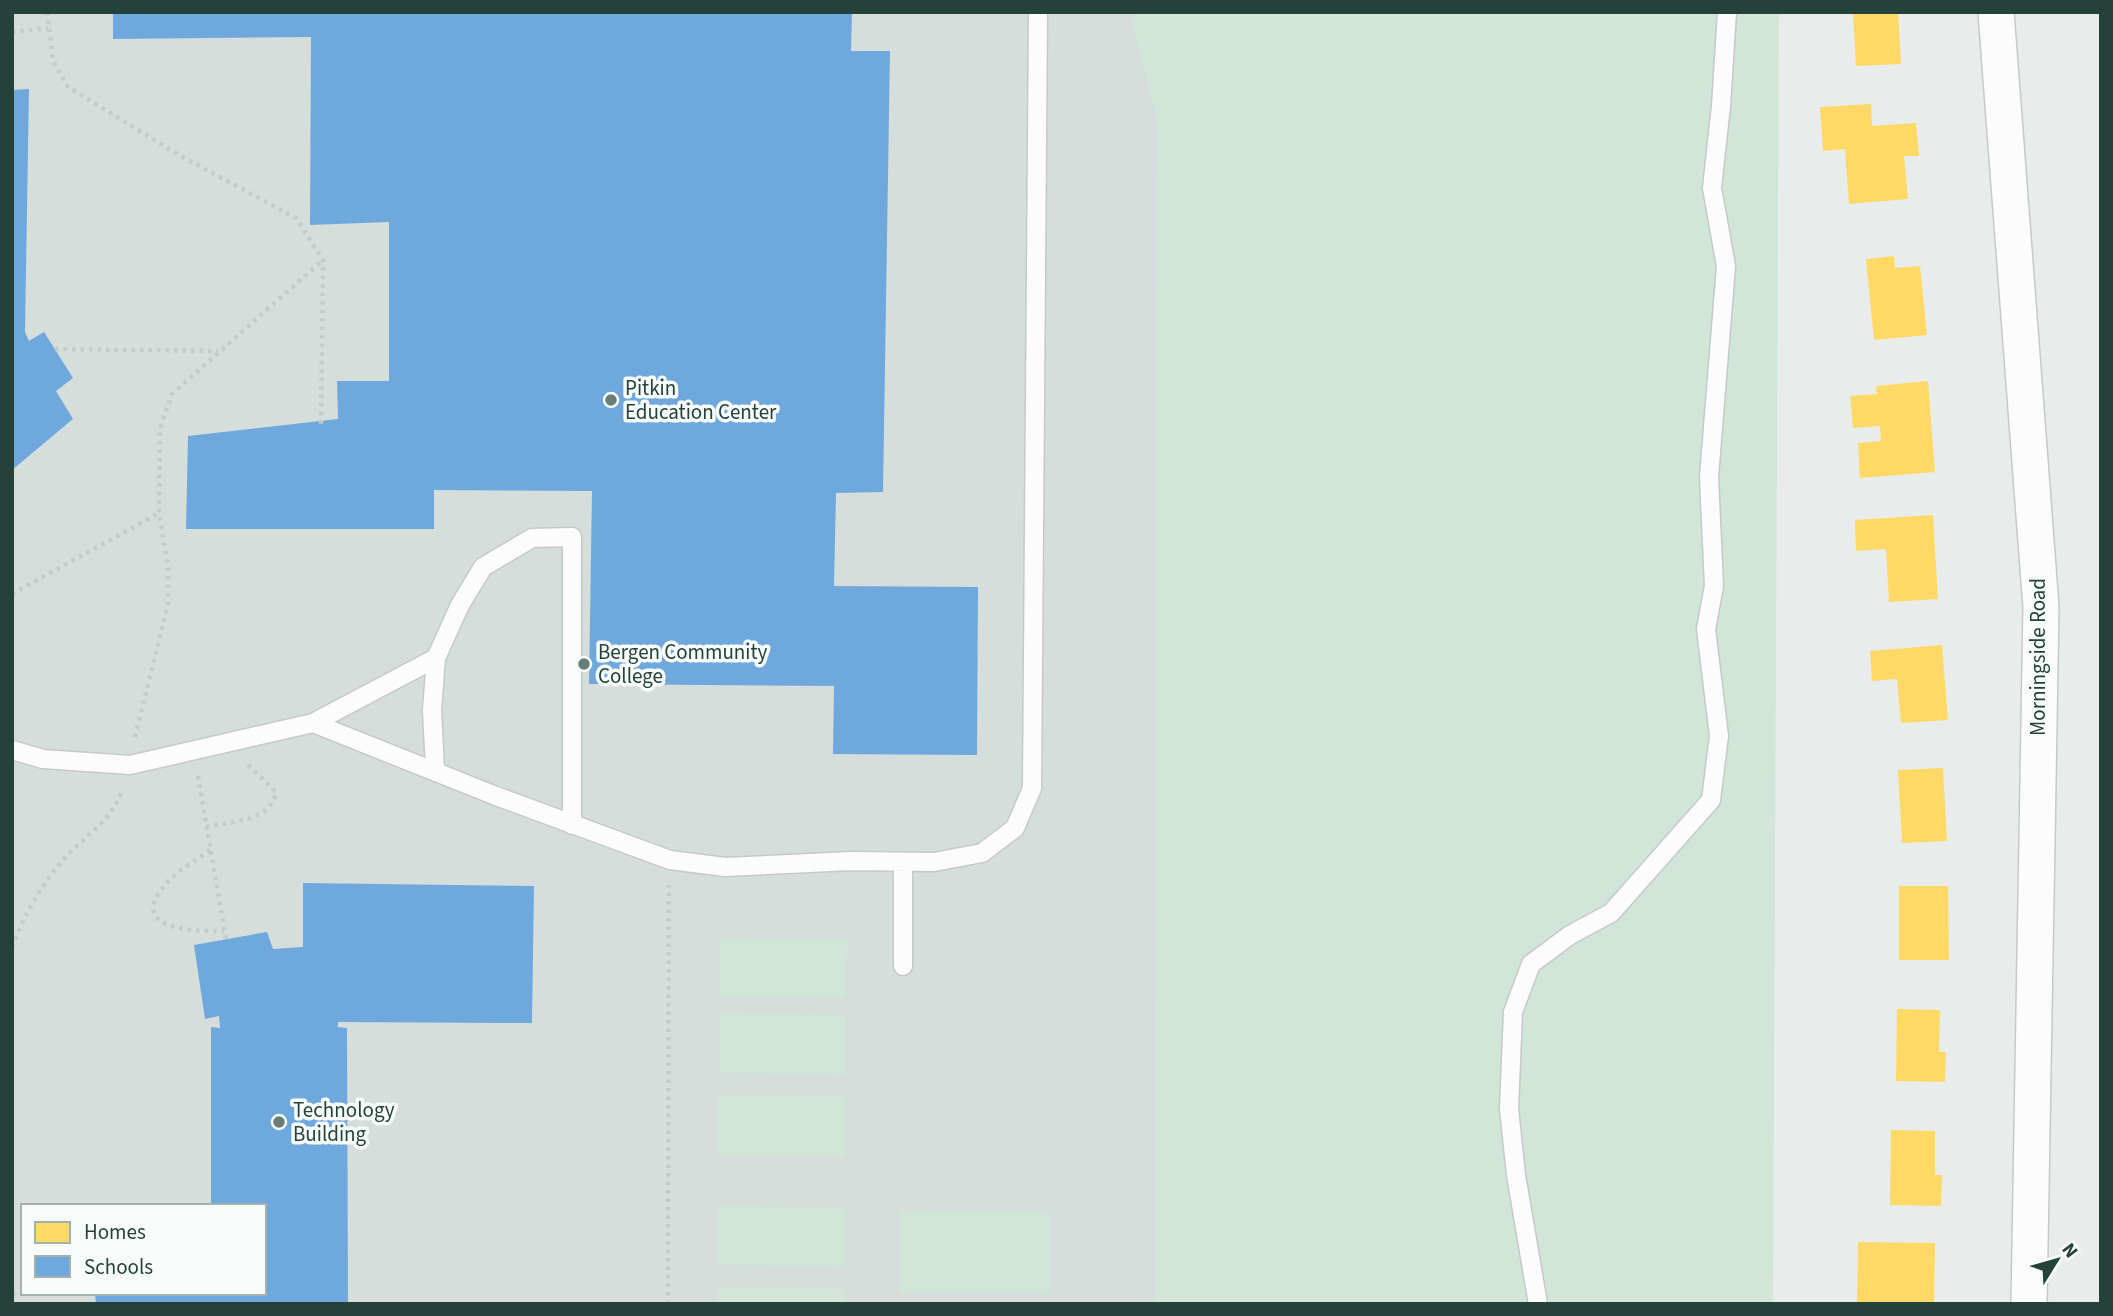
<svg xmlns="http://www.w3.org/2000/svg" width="2113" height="1316" font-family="'Source Sans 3',sans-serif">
<rect width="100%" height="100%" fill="#e8edeb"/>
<path fill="#d6dedb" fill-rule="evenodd" d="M12 12H1130L1158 122 1155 1304H12ZM23 1206H264V1293H23Z"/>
<path fill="#d1e6d8" d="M1130 12H1779L1773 1304H1155L1158 122Z
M719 938 847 939 846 998 719 997Z
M719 1014 846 1015V1074L719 1073Z
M718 1096 845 1097V1156L718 1155Z
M718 1206 845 1208V1266L718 1265Z
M899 1210 1050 1211V1293L899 1292Z
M718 1288 845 1289V1304H718Z"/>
<path fill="#ffd966" d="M1853 12H1898L1901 64 1856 66Z
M1871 104 1872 126 1916 123 1919 156H1904L1908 199 1849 204 1845 149 1823 151 1820 107Z
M1894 256 1895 268 1920 266 1927 335 1874 340 1866 259Z
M1928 381 1935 472 1860 478 1858 443 1881 441 1880 426 1853 428 1850 396 1877 394 1876 386Z
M1933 515 1938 599 1889 602 1886 549 1856 551 1855 520Z
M1942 645 1948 720 1901 723 1897 679 1872 681 1870 651Z
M1943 768 1947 841 1902 843 1898 770Z
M1899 886H1948L1949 960H1899Z
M1897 1009 1940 1010 1939 1052H1946L1945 1082 1896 1081Z
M1891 1130 1935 1131V1175H1942L1941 1206 1890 1205Z
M1858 1242 1935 1243 1934 1304H1857Z"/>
<path fill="#6fa8dc" d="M113 12H852L851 51H890L883 492 836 493 834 586 978 587 977 755 833 754 834 686 589 684 592 491 434 490V529H186L188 436 338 419 337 381H389V222L310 225 311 37 113 39Z
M29 89 25 332 29 341 44 332 73 378 56 391 73 419 12 470V90Z
M303 883 534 886 532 1023 338 1022V1027L347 1028 348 1304H96L95 1293H264V1206H211V1027L220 1028 219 1016 205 1019 194 945 267 932 273 949 303 947Z"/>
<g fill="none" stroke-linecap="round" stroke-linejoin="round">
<defs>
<path id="service" d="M313 723 436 658 460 605 483 567 532 538 572 537V825
M12 750 43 759 130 765 313 723 496 796 670 860 725 867 851 861 934 862 982 853 1015 828 1032 788 1038 12
M435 769 432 710 436 658
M903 966V862
M1538 1304 1516 1175 1509 1109 1513 1012 1531 964 1570 935 1611 913 1711 800 1719 736 1706 629 1714 586 1709 477 1726 266 1712 188 1721 106 1727 12"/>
<path id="minor" d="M1996 12 2041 607 2029 1304"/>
</defs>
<use href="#service" stroke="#c5cac8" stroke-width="21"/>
<use href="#minor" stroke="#c5cac8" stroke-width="38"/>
<path stroke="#c3ccca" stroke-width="4.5" stroke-dasharray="3.5 5" stroke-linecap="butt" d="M47 12 53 61 68 87 179 155 296 218 323 260 321 427
M12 32 48 28
M55 349 218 351
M12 594 159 513
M135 737 168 604V566L159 513 160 428 172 394 323 260
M198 776 226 939
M206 827C231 821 271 822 276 792L248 765
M210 850C194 862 171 874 160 891 131 933 204 931 224 931
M12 947C22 920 39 889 57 867 78 840 112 823 122 790
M12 1294 23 1293
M668 1304 669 885"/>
<use href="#service" stroke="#fcfcfc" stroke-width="18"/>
<use href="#minor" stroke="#fcfcfc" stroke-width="35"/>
</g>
<g fill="#697e78" stroke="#f7fbf9" stroke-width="2.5">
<circle cx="611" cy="400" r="7"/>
<circle cx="584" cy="664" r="7"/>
<circle cx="279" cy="1122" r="7"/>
</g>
<g text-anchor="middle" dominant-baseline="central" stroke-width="7" stroke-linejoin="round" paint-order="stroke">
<g font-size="21" fill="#24423a" stroke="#f7fbf9" text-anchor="start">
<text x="625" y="388">Pitkin<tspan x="625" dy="24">Education Center</tspan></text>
<text x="598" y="652">Bergen Community<tspan x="598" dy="24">College</tspan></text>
<text x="293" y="1110">Technology<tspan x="293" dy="24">Building</tspan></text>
</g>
<g font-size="21" fill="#24423a" stroke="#f7fbf9">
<text transform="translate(2038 657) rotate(-90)">Morningside Road</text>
</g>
</g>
<rect width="2113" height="1316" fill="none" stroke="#24423a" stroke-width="28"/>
<rect x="21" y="1204" width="245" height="91" fill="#f7fbf9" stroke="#a3b1ad" stroke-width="2"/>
<rect x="35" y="1222" width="35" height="21" fill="#ffd966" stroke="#a3b1ad" stroke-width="2"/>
<text x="84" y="1239" font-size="21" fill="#24423a">Homes</text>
<rect x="35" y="1256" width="35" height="21" fill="#6fa8dc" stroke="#a3b1ad" stroke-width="2"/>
<text x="84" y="1274" font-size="21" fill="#24423a">Schools</text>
<g transform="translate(2057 1260) rotate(53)" stroke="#f7fbf9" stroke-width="5" paint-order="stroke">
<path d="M0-5L12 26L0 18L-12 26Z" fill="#24423a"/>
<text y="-10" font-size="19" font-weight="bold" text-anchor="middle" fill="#24423a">N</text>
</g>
</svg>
